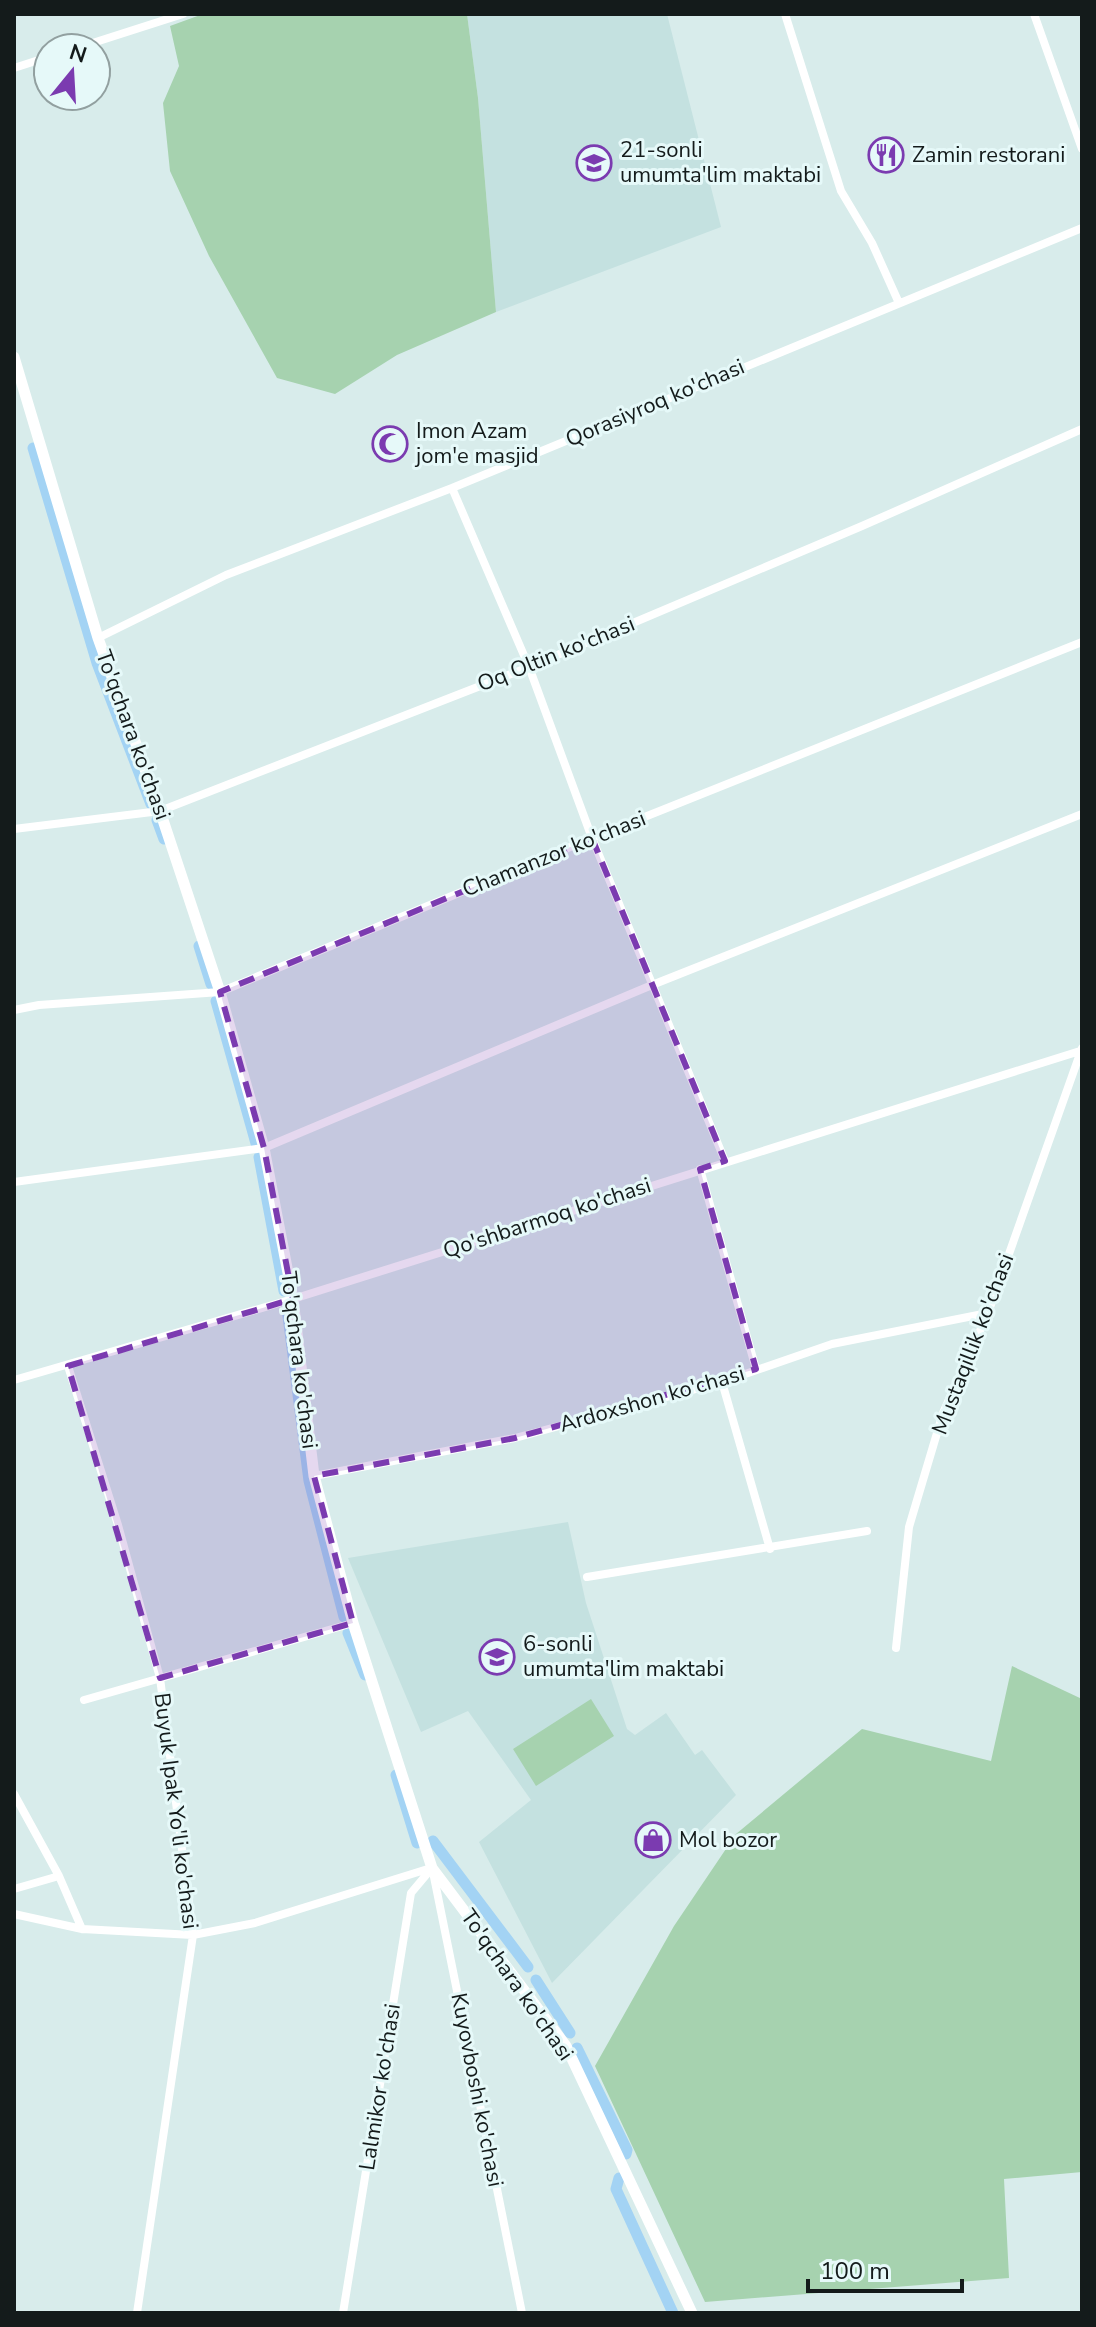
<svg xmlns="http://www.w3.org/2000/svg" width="1096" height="2327" font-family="'Nunito Sans',sans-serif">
<rect width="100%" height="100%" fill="#d8eceb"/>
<path fill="#c4e1e0" d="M467 14H667L721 227 496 312 478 98Z
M568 1522 586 1603 627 1729 635 1735 666 1713 695 1755 702 1750 736 1795 552 1983 479 1842 531 1800 468 1711 421 1732 348 1558Z"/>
<path fill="#a6d2af" d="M203 14H467L478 98 496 312 397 355 335 394 277 378 209 256 170 171 163 103 179 66 170 26Z
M1012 1666 1082 1699V2172L1004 2179 1009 2278 705 2302 595 2066 674 1926 736 1834 862 1729 991 1761Z
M591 1699 614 1736 536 1786 513 1749Z"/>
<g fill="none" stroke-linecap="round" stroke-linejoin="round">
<path stroke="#a3d3f4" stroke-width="11" d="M33 448 97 663 151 804
M157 820 164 839
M199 946 211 984
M216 1001 257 1147
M259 1157 284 1291
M287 1308 309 1481 344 1617
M348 1633 365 1675
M396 1775 417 1843
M433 1841 528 1967
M536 1980 570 2033
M577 2048 627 2150 626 2154
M619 2178 616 2189 673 2313"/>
<path stroke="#fff" stroke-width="8" d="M785 14 841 191 872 243 899 303
M1034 14 1082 149
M77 48 183 14
M14 68 48 57
M452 488 529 667 592 838 725 1161
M98 638 226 575 452 488 1082 228
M14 829 160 811 529 667 862 526 1082 429
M14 1010 39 1005 220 992 592 838 1082 642
M700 1169 756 1369
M14 1182 264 1148 652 985 1082 814
M68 1366 118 1525 160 1678 193 1935 137 2313
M14 1380 293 1299 1080 1051
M722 1382 770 1549
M314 1476 515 1438 722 1382 832 1344 988 1313
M587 1577 867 1531
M896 1648 909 1527 943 1413 988 1313 1082 1048
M84 1700 353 1623
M14 1794 59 1876 82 1929
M433 1872 522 2313
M14 1889 59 1876
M14 1914 82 1929 193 1935 255 1923 431 1868
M343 2313 411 1893 432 1868"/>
<path stroke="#fff" stroke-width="11" d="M14 357 98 638 160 811 220 992 264 1148 293 1299 314 1476 353 1623 432 1868 566 2046 692 2313"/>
</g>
<path fill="#7b3bb0" fill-opacity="0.2" stroke="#7b3bb0" stroke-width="6" stroke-dasharray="16 10" stroke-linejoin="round" d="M592 838 725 1161 700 1169 756 1369 515 1438 314 1476 353 1623 160 1678 68 1366 293 1299 264 1148 220 992Z"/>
<defs>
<symbol id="restaurant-ring" viewBox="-11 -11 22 22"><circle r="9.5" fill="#e6f9f9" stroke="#7b3bb0" stroke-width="1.5"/><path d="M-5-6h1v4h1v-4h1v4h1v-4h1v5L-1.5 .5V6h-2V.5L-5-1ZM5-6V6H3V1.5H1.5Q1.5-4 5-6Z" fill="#7b3bb0"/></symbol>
<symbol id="school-ring" viewBox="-11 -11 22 22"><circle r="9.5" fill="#e6f9f9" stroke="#7b3bb0" stroke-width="1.5"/><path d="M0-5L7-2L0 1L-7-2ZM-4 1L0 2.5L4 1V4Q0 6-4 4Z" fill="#7b3bb0"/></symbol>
<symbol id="mosque-ring" viewBox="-11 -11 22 22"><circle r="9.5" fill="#e6f9f9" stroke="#7b3bb0" stroke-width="1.5"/><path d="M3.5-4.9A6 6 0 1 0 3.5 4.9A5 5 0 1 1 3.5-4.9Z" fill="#7b3bb0"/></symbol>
<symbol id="shop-ring" viewBox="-11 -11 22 22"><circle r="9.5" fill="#e6f9f9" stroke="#7b3bb0" stroke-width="1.5"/><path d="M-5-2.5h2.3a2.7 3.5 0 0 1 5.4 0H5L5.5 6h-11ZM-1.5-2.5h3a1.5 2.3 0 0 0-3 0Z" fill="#7b3bb0"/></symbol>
</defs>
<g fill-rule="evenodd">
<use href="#restaurant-ring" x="866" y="135" width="40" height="40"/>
<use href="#school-ring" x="574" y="143" width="40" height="40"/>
<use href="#mosque-ring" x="370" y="424" width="40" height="40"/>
<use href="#school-ring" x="477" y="1637" width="40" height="40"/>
<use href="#shop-ring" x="633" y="1820" width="40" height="40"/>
</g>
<g text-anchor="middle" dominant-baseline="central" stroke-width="6" stroke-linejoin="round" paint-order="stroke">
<g font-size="22" fill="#141b1b" stroke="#e6f9f9" text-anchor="start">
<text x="620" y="150">21-sonli<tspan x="620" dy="25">umumta'lim maktabi</tspan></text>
<text x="912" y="155">Zamin restorani</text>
<text x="416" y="431">Imon Azam<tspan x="416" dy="25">jom'e masjid</tspan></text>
<text x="523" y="1644">6-sonli<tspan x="523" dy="25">umumta'lim maktabi</tspan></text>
<text x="679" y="1840">Mol bozor</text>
</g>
<g font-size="22" fill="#141b1b" stroke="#e6f9f9">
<text transform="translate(655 403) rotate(-23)">Qorasiyroq ko'chasi</text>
<text transform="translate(556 654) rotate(-22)">Oq Oltin ko'chasi</text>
<text transform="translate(133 735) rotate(70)">To'qchara ko'chasi</text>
<text transform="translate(554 854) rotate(-22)">Chamanzor ko'chasi</text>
<text transform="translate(547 1218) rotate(-18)">Qo'shbarmoq ko'chasi</text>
<text transform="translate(973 1344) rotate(-69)">Mustaqillik ko'chasi</text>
<text transform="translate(299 1360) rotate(83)">To'qchara ko'chasi</text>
<text transform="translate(652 1399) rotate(-16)">Ardoxshon ko'chasi</text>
<text transform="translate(176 1811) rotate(83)">Buyuk Ipak Yo'li ko'chasi</text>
<text transform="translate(517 1985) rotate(55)">To'qchara ko'chasi</text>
<text transform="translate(380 2087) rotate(-81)">Lalmikor ko'chasi</text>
<text transform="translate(477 2090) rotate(79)">Kuyovboshi ko'chasi</text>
</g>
</g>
<rect width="1096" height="2327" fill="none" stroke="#141b1b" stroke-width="32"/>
<g transform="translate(72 72) rotate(18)"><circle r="38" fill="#e6f9f9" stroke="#92a0a0" stroke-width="2"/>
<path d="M0-6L14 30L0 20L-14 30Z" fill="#7b3bb0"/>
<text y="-12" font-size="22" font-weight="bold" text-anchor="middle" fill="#141b1b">N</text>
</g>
<path d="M808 2279v12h154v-12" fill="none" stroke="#141b1b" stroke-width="4"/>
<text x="820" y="2279" font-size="24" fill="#141b1b" stroke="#e6f9f9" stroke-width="6" paint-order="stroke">100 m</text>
</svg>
